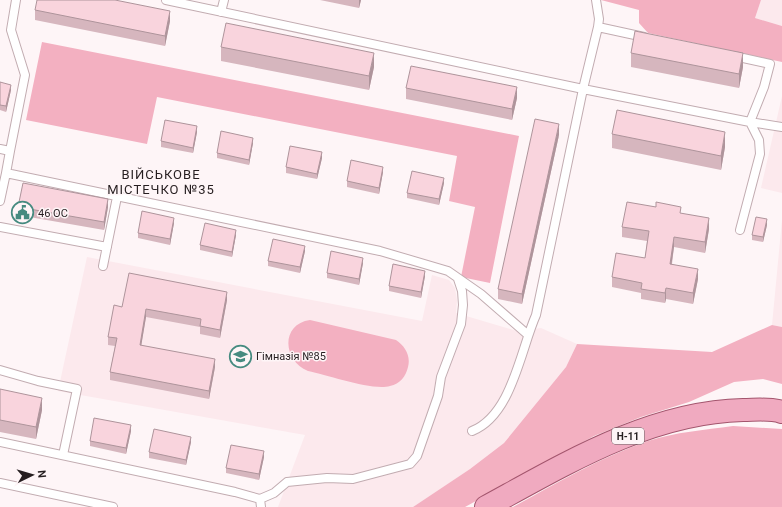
<svg xmlns="http://www.w3.org/2000/svg" width="782" height="507" font-family="Roboto,sans-serif">
<rect width="100%" height="100%" fill="#fef5f7"/>
<path fill="#fce9ed" d="M761 0H782V26L755 18Z
M782 96V193L761 188Z
M782 220V327L772 325Z
M87 257 422 321 432 275 449 280 455 288 457 300 456 313 517 331 541 328 577 344 566 367 504 443 470 469 413 507H278L305 435 58 391Z"/>
<path fill="#f3b0c1" d="M601 0H761L755 18 782 26V62L648 33 639 23V10Z
M42 42 519 136 490 283 461 277 475 207 449 201 457 156 157 97 147 144 26 120Z
M310 320 396 340C405 346 411 356 408 367 406 376 400 384 390 386 372 391 328 375 308 371 282 360 281 324 310 320Z
M772 325 782 327V384L763 379 734 382 689 402 641 417 594 436 465 507H413L470 469 504 443 566 367 577 344 712 352Z
M733 426 782 429V507H513C557 483 601 457 648 441 676 432 704 430 733 426Z"/>
<g fill="none" stroke-linecap="round" stroke-linejoin="round">
<defs>
<path id="service" d="M166 0 583 89 750 122 782 127
M221 12 224 0
M598 27 644 37
M734 56 770 64 764 87 750 122 759 140 760 154 740 230
M0 149 10 151 6 173 380 251 448 271 481 294 527 334
M10 151 25 75 11 30 16 0
M0 201 6 173
M0 227 107 247
M103 266 117 197
M0 370 38 381 77 389 63 455
M472 431C512 415 520 351 536 315L583 89 598 27 599 19 596 0
M0 442 235 492 260 499 274 493 287 482 327 478 353 479 410 464 417 456 438 396 441 377 461 324 463 305 462 291 458 279
M0 483 113 507
M260 499 261 507"/>
<path id="primary" d="M486 507C565 464 650 412 743 410 755 410 770 408 782 412"/>
</defs>
<use href="#service" stroke="#c2acb1" stroke-width="10"/>
<use href="#primary" stroke="#a3556d" stroke-width="24"/>
<use href="#service" stroke="#fff" stroke-width="8"/>
<use href="#primary" stroke="#f0aac0" stroke-width="22"/>
</g>
<path fill="#d6b6be" d="M320 0H361L359 8Z
M35 10 170 21 165 46 35 20Z
M221 47 374 67 369 90 221 61Z
M631 53 743 67 739 88 631 67Z
M0 82 11 90 6 112 0 110Z
M406 88 517 98 512 120 406 99Z
M197 132 193 153 161 147V141Z
M612 134 725 147 721 170 612 148Z
M559 135 522 304 498 299V289Z
M253 143 249 165 217 158V153Z
M322 158 317 179 286 173V167Z
M383 172 379 194 347 187V181Z
M444 183 439 205 407 198V193Z
M18 207H108L104 230 18 215Z
M681 214 709 229 705 253 674 247 672 264 698 279 693 304 666 299 665 303 641 299V293L612 287V277L645 258 647 241 622 237V227Z
M174 223 170 245 138 238V233Z
M767 225 763 242 752 240V235Z
M236 235 232 257 200 250V245Z
M305 251 300 273 268 266V261Z
M363 263 359 285 327 278V273Z
M425 276 421 298 389 291V286Z
M227 300 220 338 200 334V327L146 317 141 346 215 367 209 399 110 380V372L115 346 108 345V337L122 307Z
M0 389 42 410 36 439 0 432Z
M131 431 126 454 90 446V441Z
M191 442 186 465 149 458V452Z
M264 457 259 480 226 473V468Z"/>
<path fill="#ae949b" d="M359 0H361L359 8Z
M170 11V21L165 46V36Z
M374 53V67L369 90V76Z
M743 53V67L739 88V74Z
M11 85V90L6 112V106Z
M517 87V98L512 120V109Z
M559 124V135L522 304V294Z
M197 126V132L193 153V148Z
M725 132V147L721 170V156Z
M253 138V143L249 165V160Z
M322 152V158L317 179V174Z
M383 167V172L379 194V188Z
M444 178V183L439 205V199Z
M108 199V207L104 230V222Z
M174 218V223L170 245V239Z
M709 218V229L705 253V242Z
M767 219V225L763 242V237Z
M236 230V235L232 257V252Z
M674 237V247L670 274V264Z
M305 246V251L300 273V267Z
M363 258V263L359 285V279Z
M698 269V279L693 304V293Z
M425 271V276L421 298V292Z
M666 288V299L665 303V293Z
M227 292V300L220 338V330Z
M146 309V317L140 353V345Z
M215 359V367L209 399V391Z
M42 398V410L36 439V427Z
M131 425V431L126 454V448Z
M191 437V442L186 465V460Z
M264 451V457L259 480V474Z"/>
<path fill="#f9d4dd" stroke="#ae949b" d="M37 0H115L170 11 165 36 35 10Z
M226 23 374 53 369 76 221 47Z
M635 31 743 53 739 74 631 53Z
M411 66 517 87 512 109 406 88Z
M0 82 11 85 6 106 0 105Z
M617 110 725 132 721 156 612 134Z
M535 119 559 124 522 294 498 289Z
M165 120 197 126 193 148 161 141Z
M221 131 253 138 249 160 217 153Z
M290 146 322 152 317 174 286 167Z
M351 160 383 167 379 188 347 181Z
M412 171 444 178 439 199 407 193Z
M23 183 108 199 104 222 18 207Z
M627 202 656 207V202L681 207 680 213 709 218 705 242 674 237 670 264 698 269 693 293 666 288 665 293 641 289 642 283 612 277 616 253 645 258 649 231 622 227Z
M142 211 174 218 170 239 138 233Z
M756 217 767 219 763 237 752 235Z
M205 223 236 230 232 252 200 245Z
M273 239 305 246 300 267 268 261Z
M331 251 363 258 359 279 327 273Z
M393 264 425 271 421 292 389 286Z
M129 273 227 292 220 330 200 326 201 319 146 309 140 345 215 359 209 391 110 372 117 338 108 337 114 305 122 307Z
M0 389 42 398 36 427 0 420Z
M94 418 131 425 126 448 90 441Z
M154 429 191 437 186 460 149 452Z
M231 445 264 451 259 474 226 468Z"/>
<defs>
<symbol id="civic-ring" viewBox="-11 -11 22 22"><circle r="9.5" fill="#fef5f7" stroke="#468b80" stroke-width="1.5"/><path d="M-.6-6.5H3V-4.5H.6V-3L4-1V1h2V6H-6V1h2V-1L-.6-3ZM-1.2 2.5V6h2.4V2.5Z" fill="#468b80"/></symbol>
<symbol id="school-ring" viewBox="-11 -11 22 22"><circle r="9.5" fill="#fef5f7" stroke="#468b80" stroke-width="1.5"/><path d="M0-5L7-2L0 1L-7-2ZM-4 1L0 2.5L4 1V4Q0 6-4 4Z" fill="#468b80"/></symbol>
</defs>
<g fill-rule="evenodd">
<use href="#civic-ring" x="10" y="200" width="25" height="25"/>
<use href="#school-ring" x="228" y="344" width="25" height="25"/>
</g>
<g text-anchor="middle" dominant-baseline="central" stroke-width="3" stroke-linejoin="round" paint-order="stroke">
<rect fill="#fef5f7" stroke="#675e60" stroke-width="1" x="612" y="428" width="32" height="16" rx="3"/>
<g font-size="10" font-weight="bold" fill="#261e20">
<text x="628" y="436">Н-11</text>
</g>
<g font-size="11" fill="#261e20" stroke="#fef5f7" text-anchor="start">
<text x="38" y="213">46 ОС</text>
<text x="256" y="356">Гімназія №85</text>
</g>
<g font-size="13" letter-spacing="1" fill="#261e20" stroke="#fef5f7">
<text x="161" y="174">ВІЙСЬКОВЕ<tspan x="161" dy="15">МІСТЕЧКО №35</tspan></text>
</g>
</g>
<g transform="translate(32 475) rotate(85)" stroke="#fef5f7" stroke-width="3" paint-order="stroke">
<path d="M0-3L7 15L0 10L-7 15Z" fill="#261e20"/>
<text y="-6" font-size="11" font-weight="bold" text-anchor="middle" fill="#261e20">N</text>
</g>
</svg>
